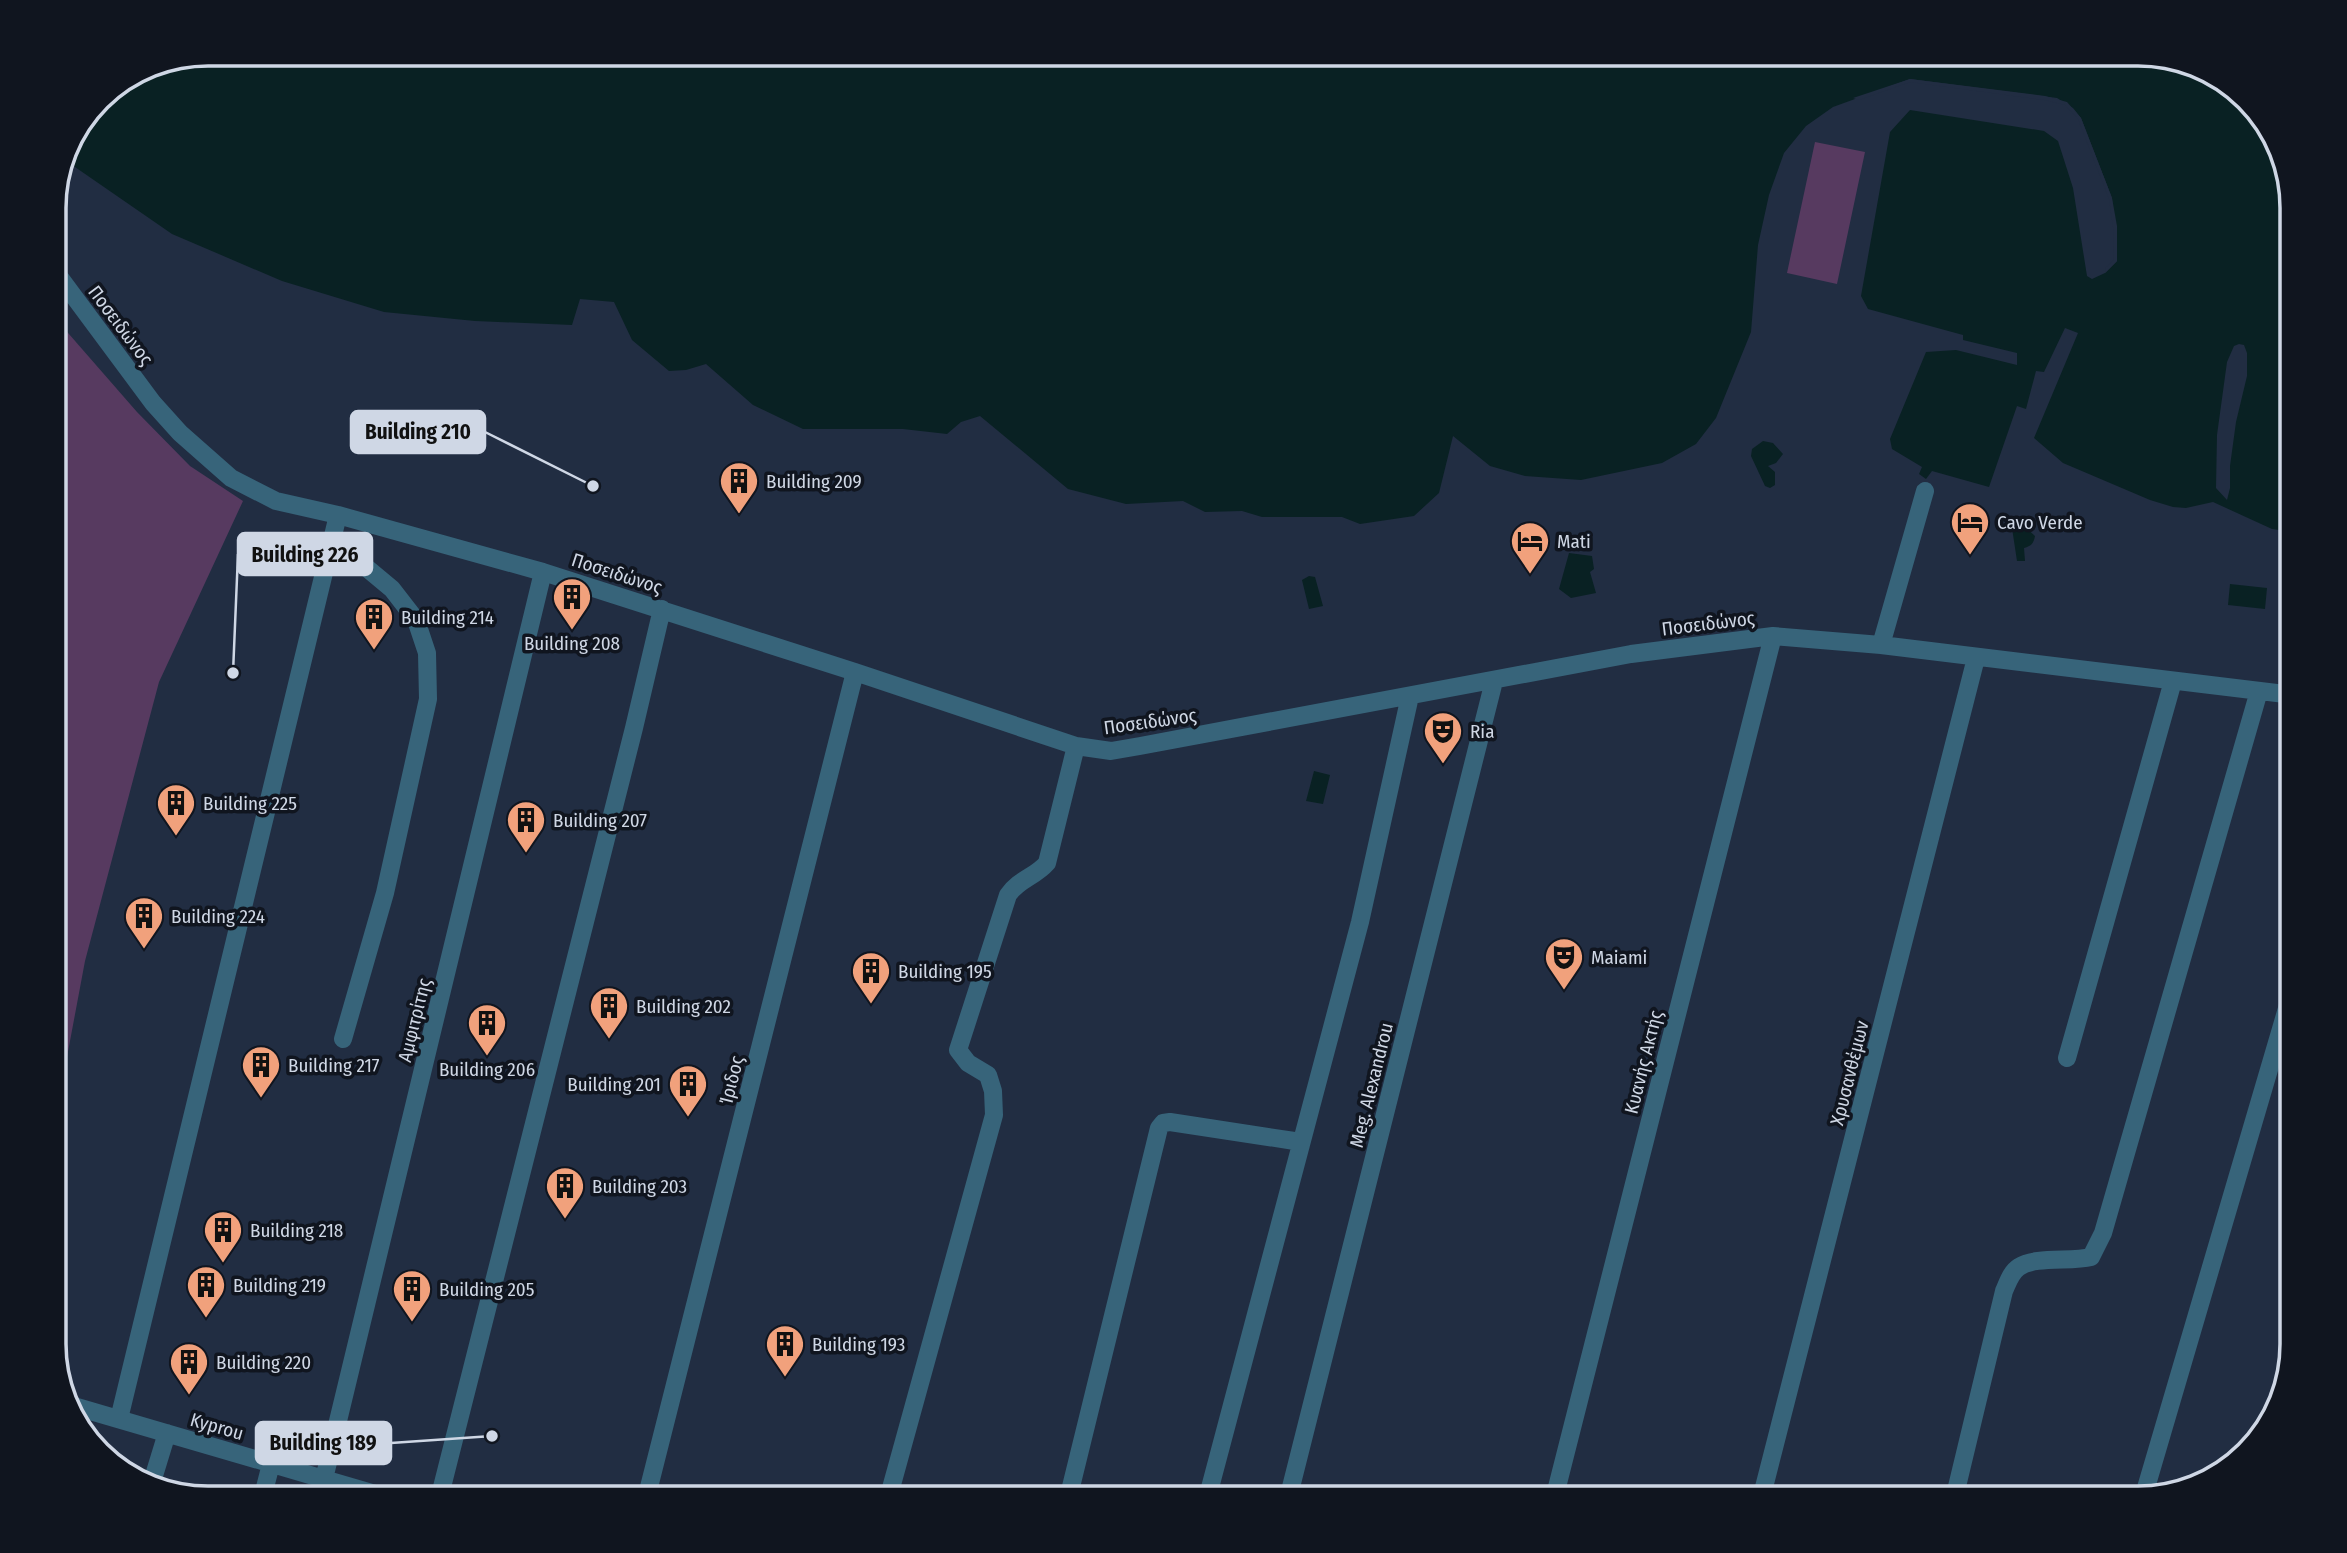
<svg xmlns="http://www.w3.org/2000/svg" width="2347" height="1553" font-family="'Fira Sans Condensed',sans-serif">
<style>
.green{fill:#573a60}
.water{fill:#092123}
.pier{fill:#212d42}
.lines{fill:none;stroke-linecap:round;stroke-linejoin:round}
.minor{stroke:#37647a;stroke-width:18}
.labels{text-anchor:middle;stroke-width:7;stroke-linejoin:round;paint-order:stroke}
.street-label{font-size:19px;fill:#cfd7e5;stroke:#10151f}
.poi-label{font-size:19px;fill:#cfd7e5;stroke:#10151f;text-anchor:start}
.rim{fill:none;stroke:#cfd7e5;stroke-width:3.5}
.leader{fill:none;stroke:#cfd7e5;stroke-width:2.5}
.callout-dot{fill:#cfd7e5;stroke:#10151f;stroke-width:2.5}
.callout{fill:#cfd7e5;stroke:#cfd7e5;stroke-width:2.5}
.callout-label{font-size:21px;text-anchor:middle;font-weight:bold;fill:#111}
</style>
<rect width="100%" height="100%" fill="#212d42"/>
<path class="green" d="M1815,142L1865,152L1837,284L1787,273Z
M55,318L137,412L190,466L243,501L159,682L85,961L55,1121Z"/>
<path class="water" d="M209,54H2138L2225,80L2277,140L2293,208V532L2272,529L2213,502L2186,508L2173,507L2150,500L2063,463L2034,438L2078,333L2065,328L2044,372L2036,371L2026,409L2017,406L1989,487L1932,471L1926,479L1919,474L1922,467L1892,449L1890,439L1926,352L1956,350L2017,365V353L1963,340V335L1868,309L1861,296L1890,132L1910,110L2044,131L2058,141L2073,188L2087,276L2092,279L2105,273L2117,261L2112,198L2081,118L2073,108L2057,98L1910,79L1833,107L1806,126L1784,153L1769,195L1758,245L1751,332L1716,418L1696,444L1662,463L1581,480L1525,476L1490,466L1453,436L1439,493L1414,516L1360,524L1342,517H1262L1242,511L1205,512L1183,501L1126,504L1068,489L980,416L961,422L947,434L903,429H803L753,405L706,364L686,370L669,371L632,340L614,302L580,299L572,325L475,321L384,312L282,281L172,234L75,167L66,157L70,141L100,99L150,66Z
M1763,441L1773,443L1783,454L1776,463L1768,466L1775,472V485L1770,488L1765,486L1751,456L1752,449Z
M2025,527L2035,536C2034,543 2031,546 2024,548L2025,561H2017L2012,528Z
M1569,553L1592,556L1594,569L1590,572L1596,593L1571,598L1559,589Z
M1309,576L1315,577L1323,606L1309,609L1302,580Z
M2230,584L2267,588L2265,609L2228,605Z
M1314,771L1330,775L1323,804L1306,801Z"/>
<path class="pier" d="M1910,79L2045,96L2067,102L2081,118L2112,198L2117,226V261L2105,273L2106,267L2114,260L2113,227L2109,199L2078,119L2065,105L2044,100L1910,82L1859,100L1853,98Z
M2239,344L2244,345L2247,353V376L2236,422L2230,466V488L2227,500L2216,488L2217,435L2227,362L2234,346Z"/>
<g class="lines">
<path class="minor" d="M55,271L153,403L180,433L231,478L276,501L338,515L543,572L855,672L1076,746L1111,751L1140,746L1631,654L1773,636L1881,645L2293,695
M332,539L392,589L416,620L427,653L428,699L385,893L343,1039
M1881,645L1925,491
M2067,1058L2173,681
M70,1405L392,1499
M119,1419L338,515
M324,1479L543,572
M152,1482L167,1433
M2143,1498L2293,988
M262,1499L271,1464
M439,1499L634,728L662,609
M646,1499L855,672
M888,1499L994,1115L993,1091L988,1075L968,1063L958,1050L1008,895C1019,879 1035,877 1047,863L1076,746
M1068,1499L1159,1128L1163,1123L1170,1122L1301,1142
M1207,1499L1360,922L1410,696
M1288,1499L1494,681
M1554,1499L1773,636
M1761,1499L1976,658
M1954,1499L2004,1291C2008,1282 2011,1272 2019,1267C2035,1256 2071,1262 2091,1257L2103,1233L2259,691"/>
</g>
<defs>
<g id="building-pin" transform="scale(2.0125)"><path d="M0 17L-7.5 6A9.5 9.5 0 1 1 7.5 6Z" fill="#f1a17c" stroke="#10151f"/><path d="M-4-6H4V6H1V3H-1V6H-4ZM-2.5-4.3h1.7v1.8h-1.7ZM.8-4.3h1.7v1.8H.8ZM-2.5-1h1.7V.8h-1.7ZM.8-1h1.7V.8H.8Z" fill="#111"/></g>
<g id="hotel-pin" transform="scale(2.0125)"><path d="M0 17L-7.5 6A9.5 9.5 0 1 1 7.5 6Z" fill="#f1a17c" stroke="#10151f"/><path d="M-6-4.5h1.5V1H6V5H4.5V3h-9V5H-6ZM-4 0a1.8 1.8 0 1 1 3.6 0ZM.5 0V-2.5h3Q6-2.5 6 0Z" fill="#111"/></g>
<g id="theatre-pin" transform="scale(2.0125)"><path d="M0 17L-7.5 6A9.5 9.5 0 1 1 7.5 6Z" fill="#f1a17c" stroke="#10151f"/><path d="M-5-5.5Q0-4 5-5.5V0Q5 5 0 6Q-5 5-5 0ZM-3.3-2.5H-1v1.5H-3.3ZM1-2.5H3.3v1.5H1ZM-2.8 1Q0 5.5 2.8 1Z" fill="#111"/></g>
</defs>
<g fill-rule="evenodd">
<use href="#building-pin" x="739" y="481"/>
<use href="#hotel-pin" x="1970" y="522"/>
<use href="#hotel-pin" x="1530" y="541"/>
<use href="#building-pin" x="572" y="597"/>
<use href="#building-pin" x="374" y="617"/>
<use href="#theatre-pin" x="1443" y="731"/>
<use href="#building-pin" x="176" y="803"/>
<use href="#building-pin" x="526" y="820"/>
<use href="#building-pin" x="144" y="916"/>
<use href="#theatre-pin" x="1564" y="957"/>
<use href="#building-pin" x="871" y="971"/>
<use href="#building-pin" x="609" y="1006"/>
<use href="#building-pin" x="487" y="1023"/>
<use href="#building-pin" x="261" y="1065"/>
<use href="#building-pin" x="688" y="1084"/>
<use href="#building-pin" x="565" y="1186"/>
<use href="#building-pin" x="223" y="1230"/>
<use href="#building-pin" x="206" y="1285"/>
<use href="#building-pin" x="412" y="1289"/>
<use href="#building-pin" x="785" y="1344"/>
<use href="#building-pin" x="189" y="1362"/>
</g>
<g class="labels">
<g class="street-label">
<text transform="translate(121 325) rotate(53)" y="7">Ποσειδώνος</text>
<text transform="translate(617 573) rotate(18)" y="7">Ποσειδώνος</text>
<text transform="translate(1708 623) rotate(-7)" y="7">Ποσειδώνος</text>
<text transform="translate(1150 721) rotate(-8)" y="7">Ποσειδώνος</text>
<text transform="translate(414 1020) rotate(-76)" y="7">Αμφιτρίτης</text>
<text transform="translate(1643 1062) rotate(-76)" y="7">Κυανής Ακτής</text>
<text transform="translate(1849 1073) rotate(-76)" y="7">Χρυσανθέμων</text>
<text transform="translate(731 1080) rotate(-76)" y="7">Ίριδος</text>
<text transform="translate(1371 1085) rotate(-76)" y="7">Meg. Alexandrou</text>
<text transform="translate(217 1426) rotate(16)" y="7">Kyprou</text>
</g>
<g class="poi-label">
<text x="766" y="488">Building 209</text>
<text x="1997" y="529">Cavo Verde</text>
<text x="1557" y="548">Mati</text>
<text x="401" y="624">Building 214</text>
<text x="572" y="650" text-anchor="middle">Building 208</text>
<text x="1470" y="738">Ria</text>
<text x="203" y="810">Building 225</text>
<text x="553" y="827">Building 207</text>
<text x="171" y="923">Building 224</text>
<text x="1591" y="964">Maiami</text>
<text x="898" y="978">Building 195</text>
<text x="636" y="1013">Building 202</text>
<text x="288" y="1072">Building 217</text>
<text x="487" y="1076" text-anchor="middle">Building 206</text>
<text x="661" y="1091" text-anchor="end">Building 201</text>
<text x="592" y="1193">Building 203</text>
<text x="250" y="1237">Building 218</text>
<text x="233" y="1292">Building 219</text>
<text x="439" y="1296">Building 205</text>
<text x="812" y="1351">Building 193</text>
<text x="216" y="1369">Building 220</text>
</g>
</g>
<path d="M0 0H2347V1553H0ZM208 66H2138A142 142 0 0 1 2280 208V1344A142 142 0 0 1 2138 1486H208A142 142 0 0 1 66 1344V208A142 142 0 0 1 208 66Z" fill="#10151f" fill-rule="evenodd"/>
<path class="rim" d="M208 66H2138A142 142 0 0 1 2280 208V1344A142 142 0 0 1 2138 1486H208A142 142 0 0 1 66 1344V208A142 142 0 0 1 208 66Z"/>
<path class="leader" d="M593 486L485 432M233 673L238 554M492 1436L391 1443"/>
<g class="callout-dot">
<circle cx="593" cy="486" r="7"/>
<circle cx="233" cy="673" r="7"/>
<circle cx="492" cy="1436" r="7"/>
</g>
<g class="callout">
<rect x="351" y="411" width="134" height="42" rx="7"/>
<rect x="238" y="533" width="134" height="42" rx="7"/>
<rect x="256" y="1422" width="135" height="42" rx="7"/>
</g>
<g class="callout-label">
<text x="418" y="439">Building 210</text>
<text x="305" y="562">Building 226</text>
<text x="323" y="1450">Building 189</text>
</g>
</svg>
